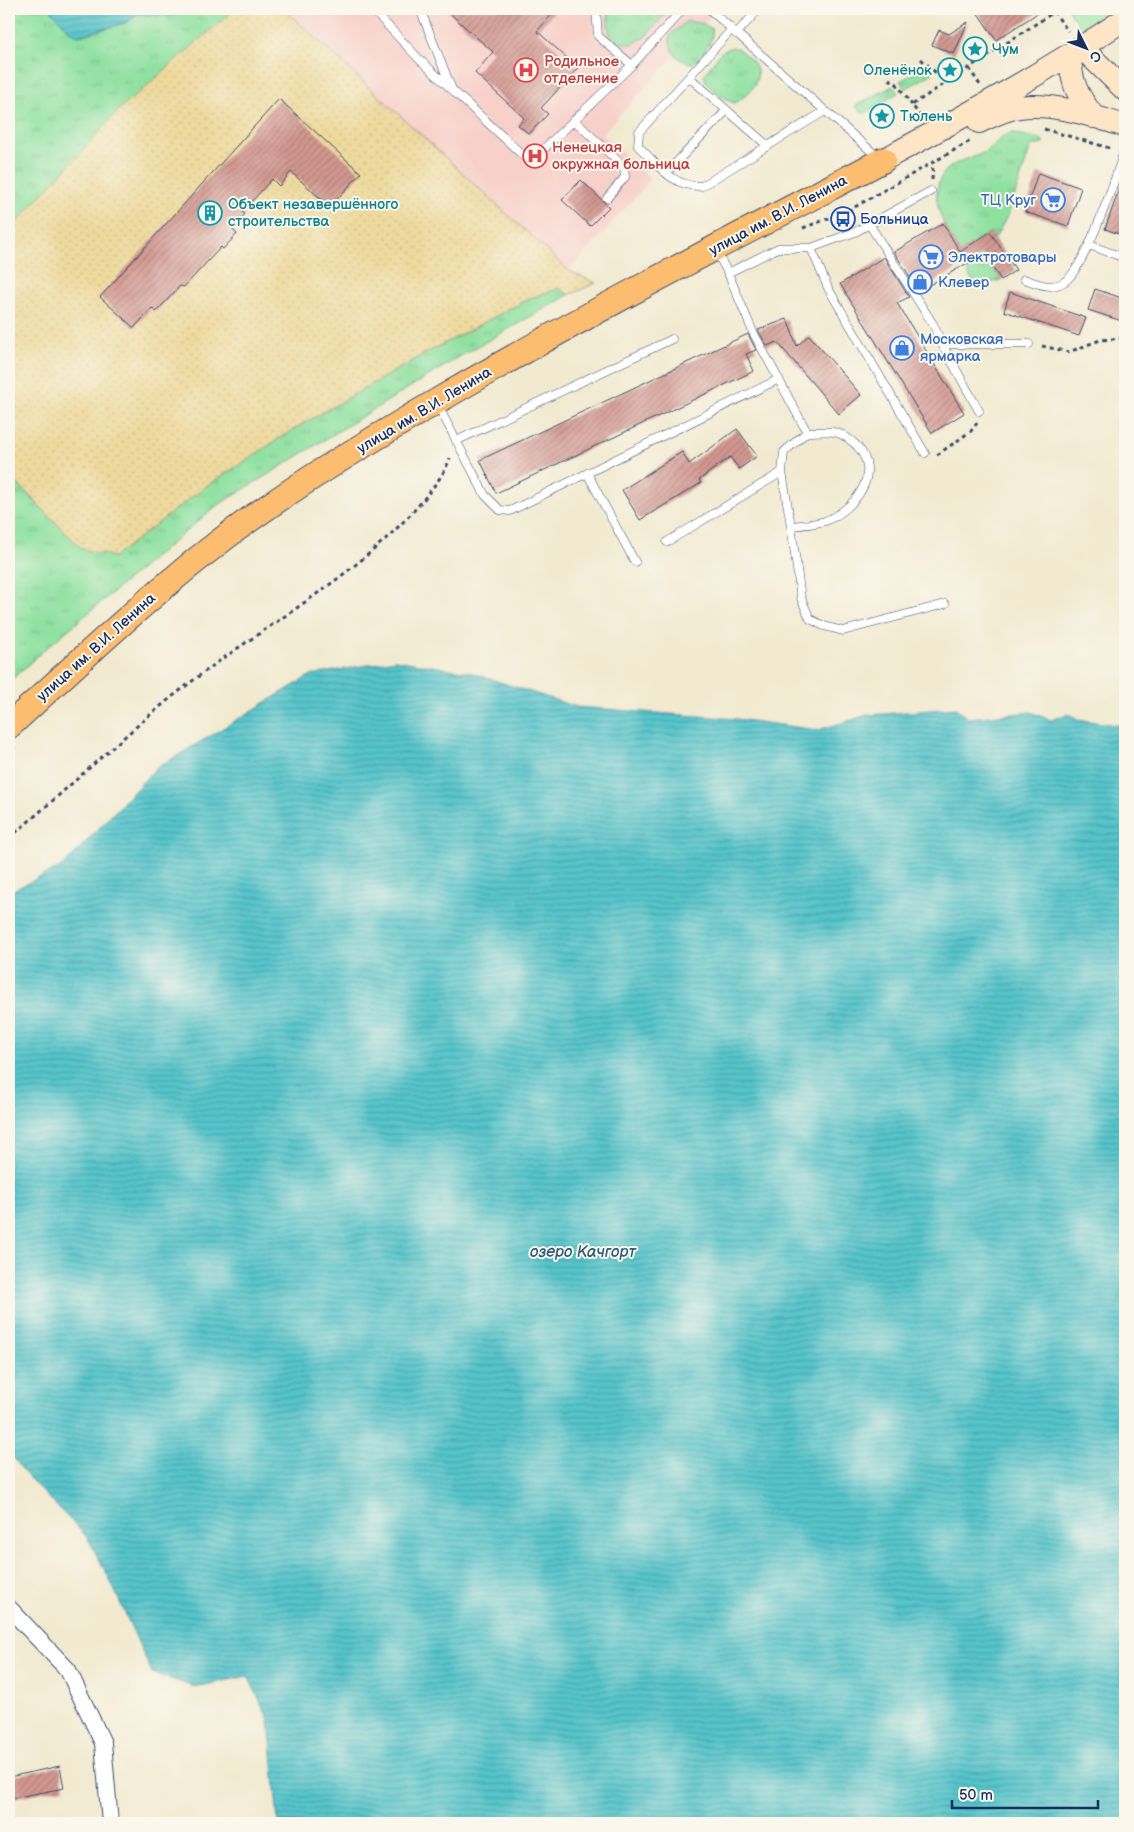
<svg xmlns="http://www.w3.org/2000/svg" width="1134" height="1832" font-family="'Balsamiq Sans',sans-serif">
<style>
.built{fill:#f7d0c9}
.grass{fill:url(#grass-tufts);stroke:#558880}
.sand{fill:url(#sand-dots);stroke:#84847e}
.water{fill:url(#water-rules);stroke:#397a94}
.building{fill:url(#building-hatch)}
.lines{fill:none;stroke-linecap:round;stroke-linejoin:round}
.service-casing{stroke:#3b4b6f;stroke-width:9}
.minor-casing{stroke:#3b4b6f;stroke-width:18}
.secondary-casing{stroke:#3b4b6f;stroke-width:24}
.primary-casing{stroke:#3b4b6f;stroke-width:27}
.path{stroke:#3b4b6f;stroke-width:3;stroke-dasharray:4 4;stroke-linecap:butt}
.service{stroke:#fff;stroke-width:8}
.minor{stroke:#fff;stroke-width:16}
.secondary{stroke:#fee5c5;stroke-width:22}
.primary{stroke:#fcbd6f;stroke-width:25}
.labels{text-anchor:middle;stroke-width:4;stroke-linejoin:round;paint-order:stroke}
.culture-label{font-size:15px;fill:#0d838f;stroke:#fbf7ec;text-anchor:start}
.health-label{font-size:15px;fill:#be3a42;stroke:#fbf7ec;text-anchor:start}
.shop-label{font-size:15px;fill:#366cbe;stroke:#fbf7ec;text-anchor:start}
.street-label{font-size:15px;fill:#1b2f5e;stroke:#fbf7ec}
.transit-label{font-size:15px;fill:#164399;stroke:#fbf7ec;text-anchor:start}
.water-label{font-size:16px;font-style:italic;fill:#2d5c7f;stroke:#fbf7ec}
</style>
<defs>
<pattern id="grass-tufts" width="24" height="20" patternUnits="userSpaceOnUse" patternTransform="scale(1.25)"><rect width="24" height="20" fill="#8fe1a1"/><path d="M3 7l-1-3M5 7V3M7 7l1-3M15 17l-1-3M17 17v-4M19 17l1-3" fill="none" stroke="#7bc18d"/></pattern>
<pattern id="sand-dots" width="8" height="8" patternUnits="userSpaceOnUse" patternTransform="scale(1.25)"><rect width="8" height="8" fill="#eeda9e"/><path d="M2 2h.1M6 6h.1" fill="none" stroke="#ccbb8a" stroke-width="1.8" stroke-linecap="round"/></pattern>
<pattern id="water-rules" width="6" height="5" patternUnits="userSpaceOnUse" patternTransform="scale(1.25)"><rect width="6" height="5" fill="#57c5cb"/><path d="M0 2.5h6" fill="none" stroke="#47a0a8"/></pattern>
<pattern id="building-hatch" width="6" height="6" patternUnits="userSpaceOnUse" patternTransform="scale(1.25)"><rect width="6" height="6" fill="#d39890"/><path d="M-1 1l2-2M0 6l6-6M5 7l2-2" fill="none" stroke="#aa7c79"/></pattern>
</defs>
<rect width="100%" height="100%" fill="#fbf7ec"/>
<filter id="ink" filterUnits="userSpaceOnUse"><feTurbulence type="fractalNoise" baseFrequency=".02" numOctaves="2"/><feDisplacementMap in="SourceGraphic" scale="10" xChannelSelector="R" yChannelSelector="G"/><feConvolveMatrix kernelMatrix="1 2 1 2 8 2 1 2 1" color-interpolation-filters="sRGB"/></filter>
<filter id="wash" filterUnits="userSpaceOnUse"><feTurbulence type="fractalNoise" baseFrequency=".0096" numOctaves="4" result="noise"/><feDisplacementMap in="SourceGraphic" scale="20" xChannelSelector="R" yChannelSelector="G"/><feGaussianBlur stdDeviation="1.12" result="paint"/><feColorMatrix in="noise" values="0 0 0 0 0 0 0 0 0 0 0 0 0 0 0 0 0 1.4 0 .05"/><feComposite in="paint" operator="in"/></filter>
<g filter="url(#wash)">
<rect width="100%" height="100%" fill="#f1ead0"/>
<path class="built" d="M284,9H718L602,134L651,179L569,271Z"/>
<path class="grass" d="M9,9H50L69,30L79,36L128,22L137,14L157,16L187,9H235L9,231Z
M609,9H667L666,13L645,37L632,44C607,43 607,31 609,9Z
M1068,9H1113L1080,30Z
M687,21L704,24L712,29C714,44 702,54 693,63C677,62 669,50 670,35Z
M732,47C739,48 743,53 748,57C768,73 753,93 735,103C724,101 705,86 704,75L720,53Z
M927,66L933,73L905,89L900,81Z
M893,86L898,93L864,114L855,106Z
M1012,133L1041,139L1044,144L1031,146L1009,213L995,238L990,232L975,242L1001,280C993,282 982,286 975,282C968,279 968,268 965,262C953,237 923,202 944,173C954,159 976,159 988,150C999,142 997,137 1012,133Z
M559,288L569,295L464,354L215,507L45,649L9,682V475L82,549L205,487L294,429L428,352L528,299Z"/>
<path class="sand" d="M235,9H284L569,271L596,283L569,295L559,288L528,299L428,352L294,429L205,487L114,557L82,549L9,475V231L121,108Z"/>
<path class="water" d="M50,9H187L172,16L137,14L128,22L79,36L69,30Z
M395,660L469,672L577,707L737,719L818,730L868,715L956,708L968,718L1031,712L1051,720L1067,714L1081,720L1125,726V1823H278L269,1720L248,1676L195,1687L152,1673L109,1578L87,1537L29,1478L9,1452V892L63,866L155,769L311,675Z"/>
<g id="blocks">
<path class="building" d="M445,9H557L537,31L578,68L541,108L548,114L529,134L518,125L524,118L475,73L493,52Z
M975,9H1044L996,40Z
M968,22L954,54L932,45L939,30L949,34Z
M279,99L361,173L330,207L291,172L279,186L272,179L242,212L245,214L232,229L237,234L223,249L221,247L184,287L180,286L156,312L152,308L134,328L100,297Z
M1038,173L1081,188L1068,226L1025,212Z
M1123,178H1125V236L1105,229Z
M581,180L609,207L590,226L562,200Z
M943,223L960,252L990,232L1016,270L1001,280L983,254L919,291L894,252Z
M884,257L909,297L897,303L964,413L932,433L840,284Z
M1095,289L1125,299V322L1088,310Z
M1010,292L1086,318L1079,336L1004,311Z
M787,319L797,346L809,335L861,395L839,414L777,342L767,346L758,330Z
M748,334L756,350L746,354L754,371L496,493L480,460Z
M737,429L757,456L739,469L730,457L699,480L701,483L640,520L622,490L682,452L689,464Z
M60,1766L64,1788L13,1798L9,1777Z"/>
</g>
</g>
<g filter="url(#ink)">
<use href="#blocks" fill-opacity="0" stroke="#3b4b6f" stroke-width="1"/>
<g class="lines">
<g class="service-casing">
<path id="service" d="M372,9L419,59L530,162L632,65L683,9
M420,9L451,87
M596,9L598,36L632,65
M709,9L879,158
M732,29L639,132L638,146C657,164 673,188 702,186L825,111
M736,34L759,9
M689,77L768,146
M574,120L624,167L625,177L607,198
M666,173L727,110
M869,224L933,324L942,344H1029
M1089,245L1125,258
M716,251L728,273L778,248H811
M728,273L753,332L807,432
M1024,279C1038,284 1051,290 1064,282C1085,270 1118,172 1125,147
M942,344L979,411
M437,404L485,495L500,510L510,511L779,379
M807,432C817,432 830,430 838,433C846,436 852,441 857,446C883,474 854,510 825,521C815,524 802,525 791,526L782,472L784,452Z
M456,441L672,339
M925,453L828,288L811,248L855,232L931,191
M587,473L635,562
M791,526L801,598L810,619L824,626L843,631L945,604
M667,542L782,472"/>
</g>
<g class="minor-casing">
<path id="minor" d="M9,1608L68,1670L103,1743L110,1823"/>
</g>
<g class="secondary-casing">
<path id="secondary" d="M1082,48L1125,90
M1070,55C1071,83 1077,95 1094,117
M979,122C992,116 1005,109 1019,107C1053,102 1092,116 1125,126
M883,160C965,116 1047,71 1125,19"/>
</g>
<g class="primary-casing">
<path id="primary" d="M9,726C81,660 153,592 231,533C297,484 368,442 439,400C584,315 734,238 883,160"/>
</g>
<path class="path" d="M921,59L946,82
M969,68L980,85
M889,79L896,83L912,105
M921,117L912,105L1054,12L1068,31
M1044,129L1113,149
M932,180L933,162
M803,228L846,212L972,140
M1042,346L1069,352L1100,340L1125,338
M937,455L971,431L977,423
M9,753L15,747
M9,838C73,785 132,726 199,676C275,619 362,573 424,499C434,486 445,473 450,458"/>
<use href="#service" class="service"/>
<use href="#minor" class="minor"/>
<use href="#secondary" class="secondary"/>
<use href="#primary" class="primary"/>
</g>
</g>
<defs>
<g id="sight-ring" transform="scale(1.25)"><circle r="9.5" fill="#fbf7ec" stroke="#0f9aa8" stroke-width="1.5"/><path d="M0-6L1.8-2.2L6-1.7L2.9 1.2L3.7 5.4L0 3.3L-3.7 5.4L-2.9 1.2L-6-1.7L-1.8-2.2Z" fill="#0f9aa8"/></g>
<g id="hospital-ring" transform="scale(1.25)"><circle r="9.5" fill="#fbf7ec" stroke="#e0444e" stroke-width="1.5"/><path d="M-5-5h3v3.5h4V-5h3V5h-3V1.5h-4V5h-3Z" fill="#e0444e"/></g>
<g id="supermarket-ring" transform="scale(1.25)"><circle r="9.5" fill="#fbf7ec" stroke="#3f7fe0" stroke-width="1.5"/><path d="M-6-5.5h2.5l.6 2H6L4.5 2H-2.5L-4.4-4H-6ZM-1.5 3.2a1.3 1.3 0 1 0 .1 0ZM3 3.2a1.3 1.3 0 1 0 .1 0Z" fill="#3f7fe0"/></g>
<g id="building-ring" transform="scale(1.25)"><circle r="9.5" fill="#fbf7ec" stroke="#0f9aa8" stroke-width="1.5"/><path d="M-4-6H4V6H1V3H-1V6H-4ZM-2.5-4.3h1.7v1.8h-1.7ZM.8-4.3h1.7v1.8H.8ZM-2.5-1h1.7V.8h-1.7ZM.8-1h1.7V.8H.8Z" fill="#0f9aa8"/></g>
<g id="bus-ring" transform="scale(1.25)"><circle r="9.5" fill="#fbf7ec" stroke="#1a4fb4" stroke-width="1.5"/><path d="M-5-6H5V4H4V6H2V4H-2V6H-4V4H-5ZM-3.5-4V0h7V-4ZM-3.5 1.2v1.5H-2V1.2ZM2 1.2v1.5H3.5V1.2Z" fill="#1a4fb4"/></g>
<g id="shop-ring" transform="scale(1.25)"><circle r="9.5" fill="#fbf7ec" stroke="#3f7fe0" stroke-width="1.5"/><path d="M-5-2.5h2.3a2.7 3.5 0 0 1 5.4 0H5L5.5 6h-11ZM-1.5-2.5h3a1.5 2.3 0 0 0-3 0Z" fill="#3f7fe0"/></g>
</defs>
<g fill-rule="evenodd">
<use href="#sight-ring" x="975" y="49"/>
<use href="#hospital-ring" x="526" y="70"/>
<use href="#sight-ring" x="950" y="70"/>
<use href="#sight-ring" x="882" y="116"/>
<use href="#hospital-ring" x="535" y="156"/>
<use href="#supermarket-ring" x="1053" y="200"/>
<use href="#building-ring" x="210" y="213"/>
<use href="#bus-ring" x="843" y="219"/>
<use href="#supermarket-ring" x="931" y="257"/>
<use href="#shop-ring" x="920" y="282"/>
<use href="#shop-ring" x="902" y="348"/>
</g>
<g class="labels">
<g class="culture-label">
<text x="992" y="54">Чум</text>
<text x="932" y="75" text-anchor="end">Оленёнок</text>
<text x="900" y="121">Тюлень</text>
<text x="228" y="209">Объект незавершённого<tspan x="228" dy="17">строительства</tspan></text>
</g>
<g class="health-label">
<text x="544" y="66">Родильное<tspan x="544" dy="17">отделение</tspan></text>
<text x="552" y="152">Ненецкая<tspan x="552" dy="17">окружная больница</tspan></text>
</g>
<g class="shop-label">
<text x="1036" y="205" text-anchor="end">ТЦ Круг</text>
<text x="948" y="262">Электротовары</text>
<text x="938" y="287">Клевер</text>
<text x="920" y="344">Московская<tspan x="920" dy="17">ярмарка</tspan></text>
</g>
<g class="street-label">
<text transform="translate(778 215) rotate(-28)" y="5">улица им. В.И. Ленина</text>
<text transform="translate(424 410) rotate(-31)" y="5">улица им. В.И. Ленина</text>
<text transform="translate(96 647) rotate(-42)" y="5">улица им. В.И. Ленина</text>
</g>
<g class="transit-label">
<text x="860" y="224">Больница</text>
</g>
<g class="water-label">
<text x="583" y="1257">озеро Качгорт</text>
</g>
</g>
<rect width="1134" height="1832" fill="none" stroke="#fbf7ec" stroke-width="30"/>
<g transform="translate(1086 48) rotate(132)" stroke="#fbf7ec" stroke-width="4" paint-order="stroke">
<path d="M0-4L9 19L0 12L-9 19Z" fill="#1b2f5e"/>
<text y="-8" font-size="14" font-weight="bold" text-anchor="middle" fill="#1b2f5e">С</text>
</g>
<path d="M952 1800v8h146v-8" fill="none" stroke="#1b2f5e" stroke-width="2.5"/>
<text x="959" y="1800" font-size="15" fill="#1b2f5e" stroke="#fbf7ec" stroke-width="4" paint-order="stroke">50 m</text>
</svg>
